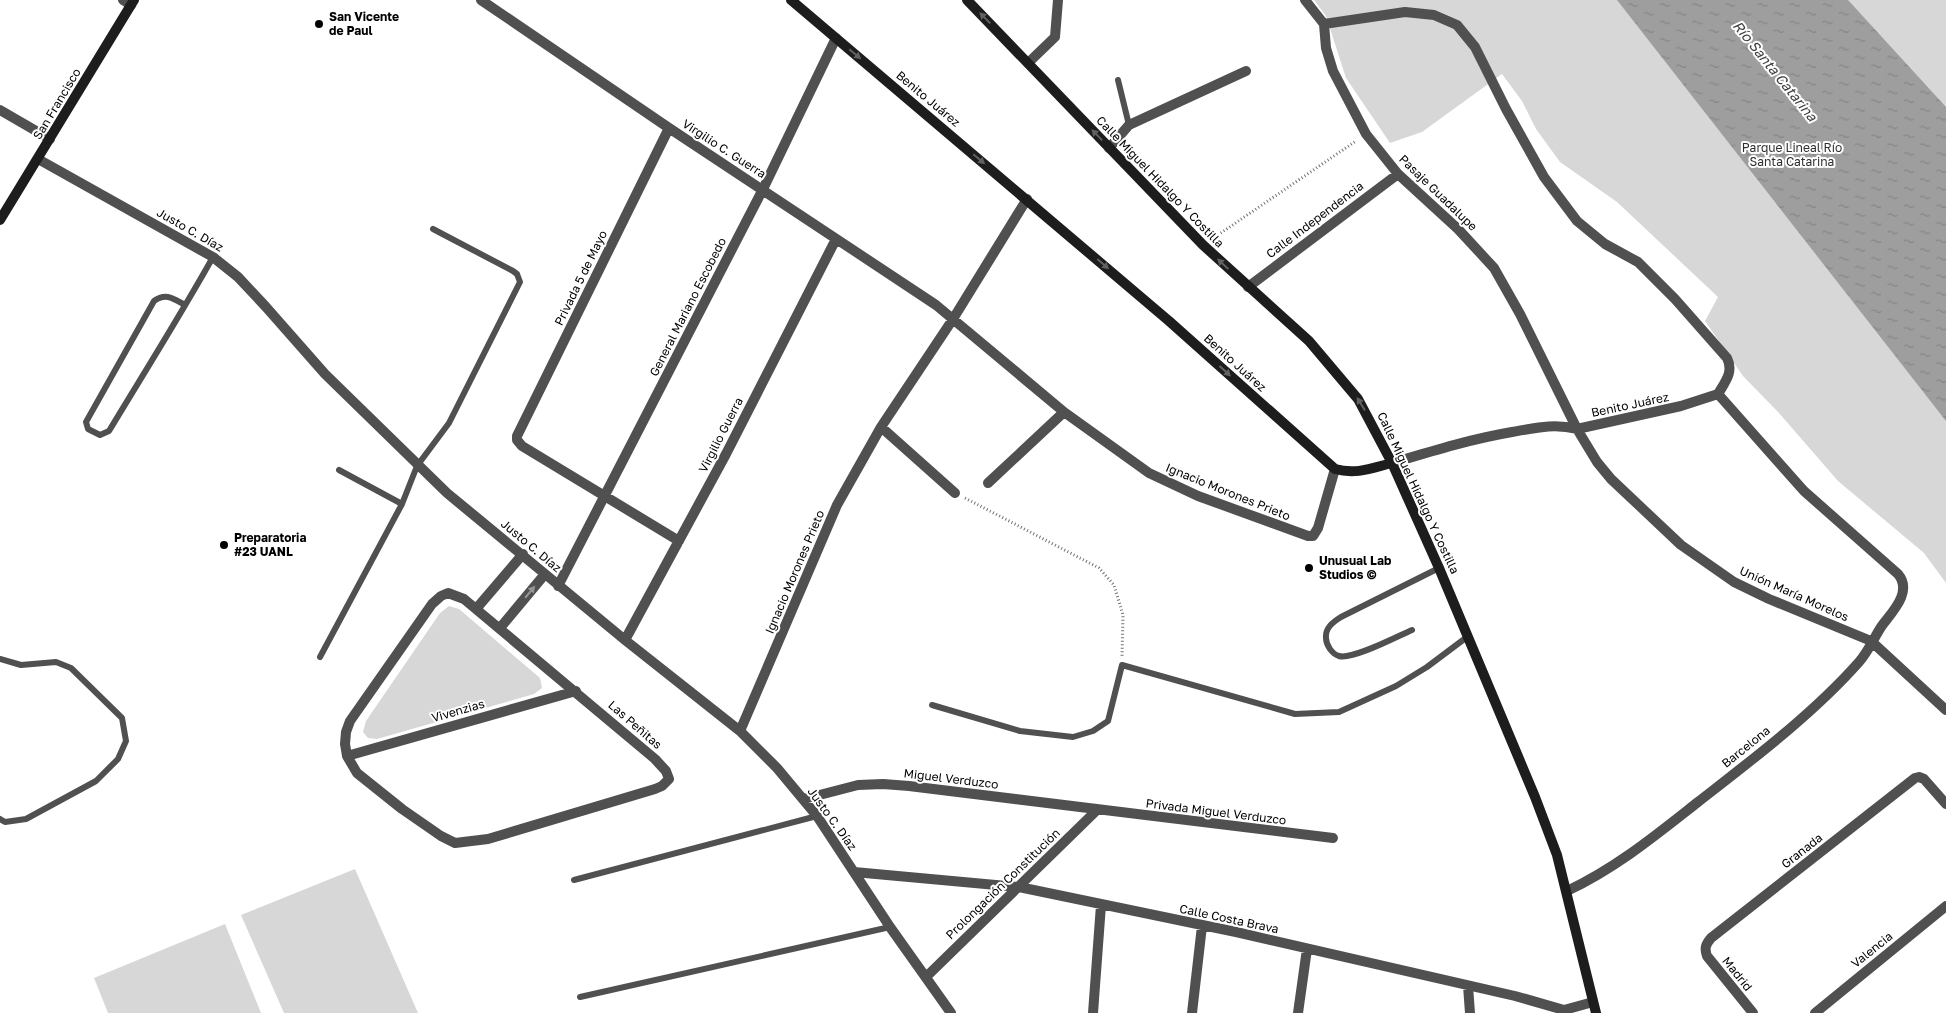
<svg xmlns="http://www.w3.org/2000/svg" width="1946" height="1013" font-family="'Golos Text',sans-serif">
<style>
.park{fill:#d7d7d7}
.water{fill:url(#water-ripples)}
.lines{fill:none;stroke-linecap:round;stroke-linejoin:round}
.path{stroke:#727272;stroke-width:3;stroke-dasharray:1 2.5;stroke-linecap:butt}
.lane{stroke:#505050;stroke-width:6}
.street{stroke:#505050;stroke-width:10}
.secondary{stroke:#1d1d1d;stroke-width:10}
.oneway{fill:#616161}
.oneway2{fill:#969696}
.poi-dot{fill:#000;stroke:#fff;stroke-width:2}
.labels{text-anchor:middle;stroke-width:4;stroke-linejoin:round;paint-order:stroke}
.poi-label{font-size:12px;font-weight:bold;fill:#000;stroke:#fff;text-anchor:start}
.street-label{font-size:12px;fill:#000;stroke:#fff}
.park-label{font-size:12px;fill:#2e2e2e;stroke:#fff}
.water-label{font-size:14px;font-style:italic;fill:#3f3f3f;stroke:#fff}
</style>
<defs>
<pattern id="water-ripples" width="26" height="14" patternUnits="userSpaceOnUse" patternTransform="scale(1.25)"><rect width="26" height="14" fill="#9e9e9e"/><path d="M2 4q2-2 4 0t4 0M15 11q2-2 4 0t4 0" fill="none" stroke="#868686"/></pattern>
</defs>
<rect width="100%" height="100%" fill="#fff"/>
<path class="park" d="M1314,0H1946V583L1924,553L1838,481L1779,413L1743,376L1705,321L1718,297L1617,202L1560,162L1536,129L1522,101L1502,74L1422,132L1390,143L1346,78L1326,16Z
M449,606L459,609L540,678L542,688L534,694L377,739L368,738L363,732L366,721L440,613Z
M355,869L418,1013H284L241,915Z
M225,924L261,1013H108L94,978Z"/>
<path class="water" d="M1617,0H1848L1946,107V421Z"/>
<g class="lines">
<path class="path" d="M1212,239L1356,141
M965,498L1099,568L1114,585L1123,615L1122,656"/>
<path class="lane" d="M1118,80L1129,125
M185,305C174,299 166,292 154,301L86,422L88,429L100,435L109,431C144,373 180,316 213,257
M339,470L402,504
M1412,630C1398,636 1353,660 1339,656C1332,654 1326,645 1326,638C1325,628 1333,622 1341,617L1439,568
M320,657L402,504L417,466L449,423L520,282L517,274L513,271L433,229
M0,659L21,665L56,662L71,668L122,718L126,741L118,759L96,781L26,819L5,822L0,819
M932,705L1020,731L1073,737L1093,731L1108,721L1122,665L1295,714L1339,712L1396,686L1427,667L1467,637
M574,880L817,816
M580,997L890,927"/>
<path class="street" d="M123,0L131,5
M481,0L669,128L936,305L1064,412L1149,473L1198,496L1308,536H1313L1318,528L1335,469
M1305,0L1324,24L1326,48L1333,71L1366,134L1398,174L1458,229L1494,268L1520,314L1577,429L1597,462L1611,479L1681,545L1734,582L1769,599L1871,641L1946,710
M1324,24L1405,12L1434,15L1457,25L1475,47L1506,109L1544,177L1577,221L1605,244L1638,262L1675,299L1727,358C1734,372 1725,382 1718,394L1681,406L1577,429C1554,423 1535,428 1512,432C1471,439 1432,451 1392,463
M1028,63L1055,37L1058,0
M0,110L50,139
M669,128L517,436V440L522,446L679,541
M1109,148L1129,125L1246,71
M38,159L213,257L238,277L266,307L325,374L447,493L625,640L740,731L777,768L817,816L890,927L951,1013
M1248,287L1398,174
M881,427L955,493
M988,483L1064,412
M558,586L763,189L836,38
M448,593L464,599L655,759L666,771L669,779L662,786L655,789L488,839L455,843L441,836L402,809L357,773L347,756L345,744L346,732L350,721L432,604L441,596Z
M476,609L523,554
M500,628L545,574
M625,640L726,454L836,239
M740,731L837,505L881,427L953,319L1027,199
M347,756L576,691
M804,799L858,785L883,784L909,786L1333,838
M854,872L1019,887L1236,932L1515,996L1564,1010L1593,1002
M1567,891C1616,868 1656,835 1698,802C1753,759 1813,714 1859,662C1868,652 1874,638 1881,627C1892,612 1913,592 1898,574L1804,491L1718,394
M926,977L1097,810
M1468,986L1470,1013
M1093,1013L1101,905
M1192,1013L1202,926
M1298,1013L1307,949
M1753,1013L1707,956C1704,948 1706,944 1711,938L1915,778L1919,777L1924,779L1946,804
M1815,1013L1946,906"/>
<path class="secondary" d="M791,0L1169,321L1335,469C1356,475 1372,468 1392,463
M967,0L1203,245L1309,341L1358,399L1392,463L1439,568L1535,797L1557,855L1596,1013
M0,220L134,0"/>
</g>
<defs><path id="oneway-solid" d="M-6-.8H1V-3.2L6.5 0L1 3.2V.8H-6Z" transform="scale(1.25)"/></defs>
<g class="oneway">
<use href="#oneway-solid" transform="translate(985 18) rotate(-134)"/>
<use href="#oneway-solid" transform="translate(855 54) rotate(40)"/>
<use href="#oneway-solid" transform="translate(1097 135) rotate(-134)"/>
<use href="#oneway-solid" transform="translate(979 159) rotate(40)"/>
<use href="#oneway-solid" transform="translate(1103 264) rotate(41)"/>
<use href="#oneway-solid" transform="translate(1223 264) rotate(-137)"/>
<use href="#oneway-solid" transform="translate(1225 371) rotate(42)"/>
<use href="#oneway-solid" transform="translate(1361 404) rotate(-122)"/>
</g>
<use class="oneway2" href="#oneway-solid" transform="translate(530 592) rotate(-50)"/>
<g class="poi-dot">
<circle cx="319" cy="24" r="5"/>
<circle cx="224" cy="545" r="5"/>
<circle cx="1309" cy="568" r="5"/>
</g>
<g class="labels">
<g class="poi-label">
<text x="329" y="21">San Vicente<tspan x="329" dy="14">de Paul</tspan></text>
<text x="234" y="542">Preparatoria<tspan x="234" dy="14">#23 UANL</tspan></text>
<text x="1319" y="565">Unusual Lab<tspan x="1319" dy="14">Studios ©</tspan></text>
</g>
<g class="street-label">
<text transform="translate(928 99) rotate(40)" y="4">Benito Juárez</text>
<text transform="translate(57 104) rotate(-59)" y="4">San Francisco</text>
<text transform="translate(724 149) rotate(33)" y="4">Virgilio C. Guerra</text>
<text transform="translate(1160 182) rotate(46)" y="4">Calle Miguel Hidalgo Y Costilla</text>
<text transform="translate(1438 193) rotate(44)" y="4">Pasaje Guadalupe</text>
<text transform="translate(1315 220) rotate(-37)" y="4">Calle Independencia</text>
<text transform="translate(190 230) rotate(30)" y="4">Justo C. Díaz</text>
<text transform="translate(581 278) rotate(-64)" y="4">Privada 5 de Mayo</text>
<text transform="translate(688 307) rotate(-63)" y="4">General Mariano Escobedo</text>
<text transform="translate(1235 363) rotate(42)" y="4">Benito Juárez</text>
<text transform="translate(1630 405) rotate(-12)" y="4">Benito Juárez</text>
<text transform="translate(721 435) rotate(-63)" y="4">Virgilio Guerra</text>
<text transform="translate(1228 492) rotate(22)" y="4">Ignacio Morones Prieto</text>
<text transform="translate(1418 493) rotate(65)" y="4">Calle Miguel Hidalgo Y Costilla</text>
<text transform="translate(531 546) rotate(40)" y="4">Justo C. Díaz</text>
<text transform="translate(795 572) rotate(-67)" y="4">Ignacio Morones Prieto</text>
<text transform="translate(1794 594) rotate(24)" y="4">Unión María Morelos</text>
<text transform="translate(458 711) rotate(-16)" y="4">Vivenzias</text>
<text transform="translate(635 725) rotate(41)" y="4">Las Peñitas</text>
<text transform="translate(1746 747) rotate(-39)" y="4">Barcelona</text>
<text transform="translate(951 779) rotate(7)" y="4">Miguel Verduzco</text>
<text transform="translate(1216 812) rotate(7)" y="4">Privada Miguel Verduzco</text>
<text transform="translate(832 819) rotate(54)" y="4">Justo C. Díaz</text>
<text transform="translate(1802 851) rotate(-38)" y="4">Granada</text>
<text transform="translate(1003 884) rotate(-44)" y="4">Prolongación Constitución</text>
<text transform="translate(1229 919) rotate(12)" y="4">Calle Costa Brava</text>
<text transform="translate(1872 950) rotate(-39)" y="4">Valencia</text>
<text transform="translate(1737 974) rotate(51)" y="4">Madrid</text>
</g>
<g class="park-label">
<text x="1792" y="152">Parque Lineal Río<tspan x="1792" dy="14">Santa Catarina</tspan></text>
</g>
<g class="water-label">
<text transform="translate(1775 71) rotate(51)" y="5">Río Santa Catarina</text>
</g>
</g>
</svg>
